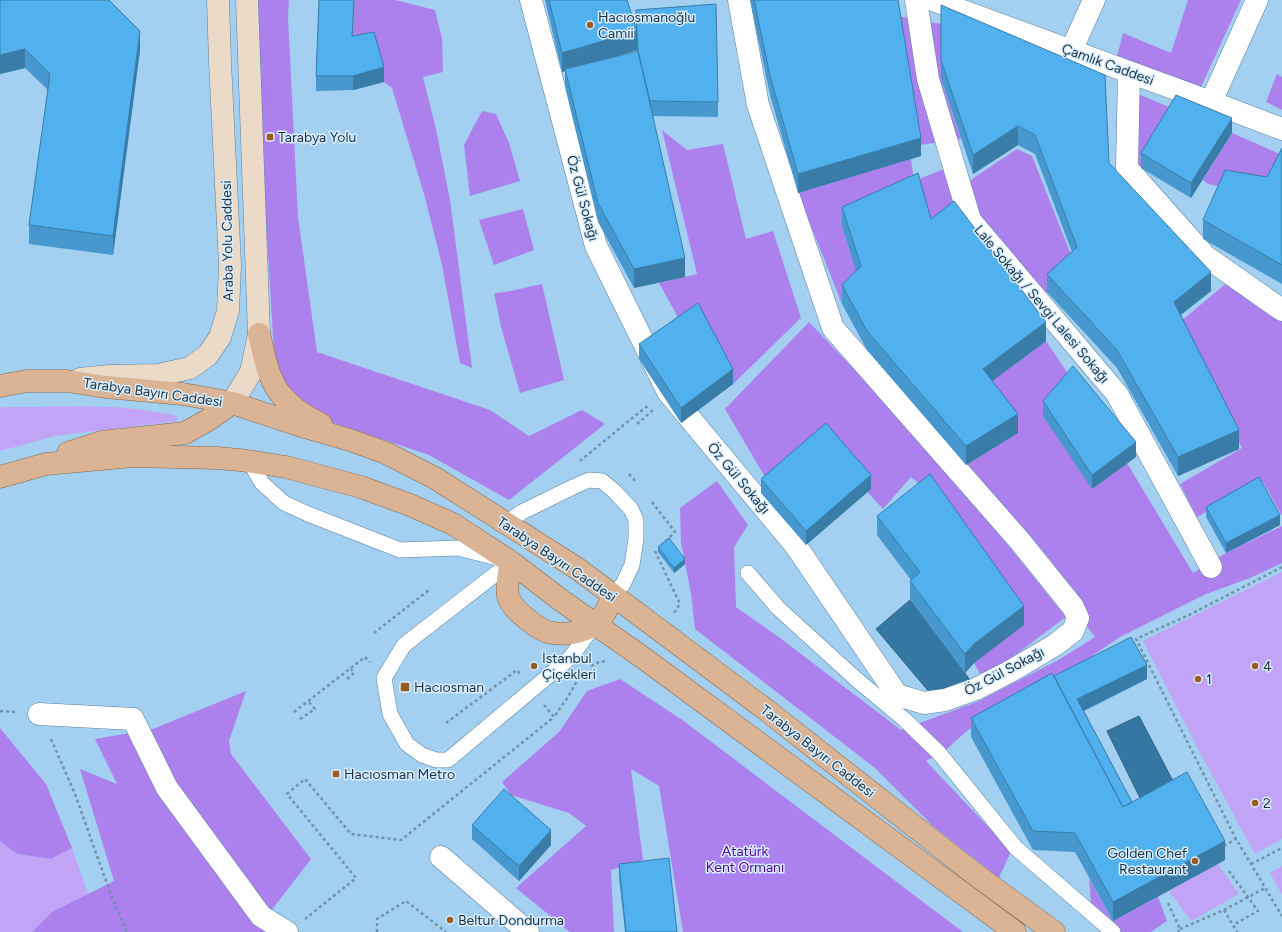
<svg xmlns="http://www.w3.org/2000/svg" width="1282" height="932" font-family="Figtree,sans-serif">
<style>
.green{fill:#c1a4f5}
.forest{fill:#ac81ee}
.water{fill:#3477a3;stroke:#2e6285}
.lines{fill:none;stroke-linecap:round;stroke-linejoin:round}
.lane-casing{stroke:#5781a0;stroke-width:16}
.street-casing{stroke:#5781a0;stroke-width:23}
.secondary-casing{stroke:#5781a0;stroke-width:23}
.primary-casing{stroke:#886647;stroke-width:23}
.path{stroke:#6f91aa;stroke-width:2.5;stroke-dasharray:3 3;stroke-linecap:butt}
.lane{stroke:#fff;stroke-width:15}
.street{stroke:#fff;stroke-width:22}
.secondary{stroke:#ecdac9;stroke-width:22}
.primary{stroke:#dab494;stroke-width:22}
.wall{fill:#4698ce;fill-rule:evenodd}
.shaded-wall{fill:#397ca7}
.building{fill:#51b1ef;stroke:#397ca7}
.poi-dot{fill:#995b20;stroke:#d7eeff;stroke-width:1.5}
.labels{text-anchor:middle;stroke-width:3;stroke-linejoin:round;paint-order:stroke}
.poi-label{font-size:14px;fill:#1f313e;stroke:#d7eeff;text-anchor:start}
.street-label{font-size:14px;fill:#1f313e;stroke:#d7eeff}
.park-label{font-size:14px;fill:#520790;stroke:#d7eeff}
</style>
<rect width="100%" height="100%" fill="#a3d0f1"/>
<path class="green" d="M6,407C63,407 122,402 177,416V421L55,436L0,451V408Z
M1282,572V839L1255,854L1197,747L1143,641Z
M0,841L17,854L51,859L72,848L88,894L52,912L32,932H0Z
M1218,864L1239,894L1191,921L1169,891Z
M1282,866V895L1270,873Z"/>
<path class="forest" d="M253,0H289L288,17L298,217L317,352L490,410L529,436L582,410L605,424L509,500L429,455L277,404Z
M354,0H395L435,10L442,38L443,72L423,77L436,129L450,200L472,368L460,363L442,265L424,194L392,88L384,82L374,47L352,50Z
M1188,0H1241L1201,87L1117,57L1123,33L1171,53Z
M897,16L941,24V78L961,139L920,145Z
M1277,74L1282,77V110L1266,102Z
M1129,90L1176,110L1141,168L1130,163Z
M482,111L496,114L509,143L520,181L470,196L464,145Z
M662,130L687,150L723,144L746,239L773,231L801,318L733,384L699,318L684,328L659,283L697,274Z
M1232,133L1282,155L1267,196L1208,184L1203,180Z
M1017,149L1032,156L1075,265L1041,298L972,217L965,185L975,177Z
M911,159L914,181L944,169L961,216L954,220L842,226L861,285L842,304L798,193Z
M523,209L534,250L494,265L479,220Z
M1229,281L1282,319V516L1263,482L1197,517L1180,484L1242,448L1180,322Z
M542,284L564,380L520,393L501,327L494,293L506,292Z
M809,322L933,452L1066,617L983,679L974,663L930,493L911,477L883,509L829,450L775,494L725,409Z
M1046,341L1073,381L1092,489L1127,463L1193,573L1226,553L1282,526V563L1250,578L1206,594L1120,637L1020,705L968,730L947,749L926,761L1011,851L999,878L933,826L875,768L695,629L691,594L681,542L680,508L717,481L748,525L734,547L736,607L780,638L901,730L979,701L1060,659L1095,637L966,465L1018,433L983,388Z
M620,679L681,719L963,932H683L659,786L631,769L643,860L611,870L614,932H570L516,888L586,826L569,813L511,795L502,782L559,732L587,691Z
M246,691L229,741L231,754L311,859L264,920L275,932H32L52,912L114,881L80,769L117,784L95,739L153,729Z
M0,728L46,784L72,848L51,859L17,854L0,841Z
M1089,878L1113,921L1158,897L1167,921L1151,932H1114L1086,908L1091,902Z"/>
<path class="water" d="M910,600L970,680L936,700L876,629Z
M1139,716L1173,781L1140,798L1107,731Z"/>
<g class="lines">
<g class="lane-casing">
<path id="lane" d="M249,461L262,483L284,503L308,514L400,550L458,548L497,558
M506,523L522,512L573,487L589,480L602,481L614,491L631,509L636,520V539L632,565L623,584L613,596
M511,562L404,645L384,678L390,714L407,744L422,755L436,760H448L571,657L594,625
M748,573L778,608L856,679L905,720L939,753L1016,848L1113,932"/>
</g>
<g class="street-casing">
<path id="street" d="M531,0L596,246L668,392L796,546L897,695L924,703L945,700L976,689L1009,672L1055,645L1073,631L1078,618L1073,607L1019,540L833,328L758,105L739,0
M916,0L928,79L970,220L1117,394L1211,567
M933,0L1211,102L1282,129
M1071,51L1094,0
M1129,72L1127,168L1205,256L1282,310
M1211,102L1257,0
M39,714L133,719L167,788L261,916L287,932
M441,857L528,932"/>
</g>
<g class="secondary-casing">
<path id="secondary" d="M80,379L109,376L158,375L190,368L208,355L220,337L228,311L230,265L220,62L218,0
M232,403L251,372L259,334L247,0"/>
</g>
<g class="primary-casing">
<path id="primary" d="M259,334C264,354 268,381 283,397C293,409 307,417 321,424
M0,386L27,381H67L106,387L183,394L232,403L305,427L350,440L386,453L435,478L578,569L765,709L976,875L1054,932
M68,453L102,442L185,433L208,420L232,403
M0,477L46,464L133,456L217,458L240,460L286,467L361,487L410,505L453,524L511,562L562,601L642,657L1015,932
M511,562C509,572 506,585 508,596C511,606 519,613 527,619C533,624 540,630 548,632C563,636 582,633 595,624C604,618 609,605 613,596"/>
</g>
<path class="path" d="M637,424L652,411L651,410
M580,461L631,419L649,405
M629,474L636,482
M652,502L675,532L665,542
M655,551L680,604L674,613
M1282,567L1191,614L1136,639L1236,839L1282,916
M374,633L429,590
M591,666L599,662L607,661
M347,679L354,673L351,669
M544,705L554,717L568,697L578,679
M0,711L16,712
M294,712L365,657L370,662
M300,719L315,709L308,701
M446,723L517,670L520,674
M51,739L75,794L111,895L127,932
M1224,846L1236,839
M1251,864L1282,848
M1229,871L1258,911L1233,925
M1168,903L1180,929L1178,932
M1224,910L1237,932
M305,919L356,878L287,794L305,779L351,834L401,840L554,717
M1180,929L1224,910L1265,888
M377,932V919L406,901L446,932"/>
<use href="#lane" class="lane"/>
<use href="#street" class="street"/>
<use href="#secondary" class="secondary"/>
<use href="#primary" class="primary"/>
</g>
<path class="wall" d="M0,0L140,50L113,255L29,244V225L48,90L25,68L0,74Z
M545,0H627L636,28V10L718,102V117L653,116L685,277L634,288L598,222L565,87V71L562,72ZM637,50V52L610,58Z
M750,0H898L921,156L798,193L770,95Z
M941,5L1109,163L1211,291L1181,315L1239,449L1178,476L1117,368L1047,292V274L1072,252L1035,154L1018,145L973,174L941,78Z
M353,36L384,82L353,90L316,91V76Z
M1232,133L1191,198L1141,168V153Z
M1282,148V284L1203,239V220L1267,177Z
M842,207L931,219L1046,341L992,381L1018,433L966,465L867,350L842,304V285L856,271L842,226Z
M639,344L733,384L681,423L639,359Z
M1043,401L1136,457L1092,489L1043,416Z
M761,479L871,489L806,545L761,493Z
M1206,507L1280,525L1226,553L1206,517Z
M877,516L1024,625L974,663L965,673L910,600V581L911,580L877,535Z
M658,547L685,564L674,573L658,552Z
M1054,676L1147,679L1084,711L1132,802L1225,860L1113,921L1075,852L1033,850L971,737V718Z
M472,825L551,845L519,881L472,839Z
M619,864L677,932H625L619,878Z"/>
<path class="shaded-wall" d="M354,0L352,50V36Z
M140,31V50L113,255V236Z
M637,31V50L565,71V69V71L562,72V53Z
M25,49V68L0,74V55Z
M384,67V82L353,90V76Z
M1232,118V133L1191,198V183Z
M1018,126V145L973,174V155Z
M921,138V156L798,193V174Z
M685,258V277L634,288V269Z
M1211,272V291L1174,320V302Z
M1046,322V341L983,388V369Z
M733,369V384L681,423V408Z
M1018,414V433L966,465V446Z
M1239,430V449L1178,476V457Z
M1136,442V457L1092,489V475Z
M871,475V489L806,545V531Z
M1280,515V525L1226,553V543Z
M685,559V564L674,573V568Z
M1024,606V625L974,663L965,673V654L974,644Z
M1147,665V679L1077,714V699Z
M551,830V845L519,881V866Z
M1225,841V860L1113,921V902Z"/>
<path class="building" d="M0,0H109L140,31L113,236L29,225L50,74L25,49L0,55Z
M319,0H354L352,36L374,32L384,67L353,76H316Z
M549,0H627L637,31L562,53Z
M754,0H898L921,138L798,174L770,76Z
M716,4L718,102L650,101L638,51L636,10Z
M941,5L1105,75L1109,163L1211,272L1174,302L1239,430L1178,457L1117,350L1047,274L1077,247L1035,135L1018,126L973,155L941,60Z
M638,51L685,258L634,269L598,203L565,69Z
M1176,95L1232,118L1191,183L1141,153Z
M1282,148V265L1203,220L1225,170L1267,177Z
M918,173L931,219L954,201L1046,322L983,369L1018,414L966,446L867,331L842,285L861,266L842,207Z
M698,303L733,369L681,408L639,344Z
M1073,366L1136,442L1092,475L1043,401Z
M826,423L871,475L806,531L761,479Z
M930,474L1024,606L974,644L965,654L910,581L920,572L877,516Z
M1259,477L1280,515L1226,543L1206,507Z
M669,538L685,559L674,568L658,547Z
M1131,637L1147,665L1077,699L1132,802L1123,807L1054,676Z
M1052,673L1123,807L1187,772L1225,841L1113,902L1075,833L1033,831L971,718Z
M504,789L551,830L519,866L472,825Z
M669,858L677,932H626L619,864Z"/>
<g class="poi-dot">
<circle cx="590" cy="25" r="4"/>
<rect x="266" y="133" width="8" height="8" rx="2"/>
<circle cx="534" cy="666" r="4"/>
<circle cx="1255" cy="666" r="4"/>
<circle cx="1198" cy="679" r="4"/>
<rect x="400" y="682" width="10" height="10" rx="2"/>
<rect x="332" y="770" width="8" height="8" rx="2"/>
<circle cx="1255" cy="803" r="4"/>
<circle cx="1195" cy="861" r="4"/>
<circle cx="450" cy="920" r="4"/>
</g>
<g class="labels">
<g class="poi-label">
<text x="598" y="22">Hacıosmanoğlu<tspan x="598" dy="16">Camii</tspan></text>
<text x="278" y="142">Tarabya Yolu</text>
<text x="542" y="663">İstanbul<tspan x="542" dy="16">Çiçekleri</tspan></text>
<text x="1263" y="671">4</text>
<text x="1206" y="684">1</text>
<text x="414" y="692">Hacıosman</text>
<text x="344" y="779">Hacıosman Metro</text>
<text x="1263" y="808">2</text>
<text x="1187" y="858" text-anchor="end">Golden Chef<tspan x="1187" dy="16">Restaurant</tspan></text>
<text x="458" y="925">Beltur Dondurma</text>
</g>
<g class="street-label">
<text transform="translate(1108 64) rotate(20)" y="5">Çamlık Caddesi</text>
<text transform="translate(583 198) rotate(75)" y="5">Öz Gül Sokağı</text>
<text transform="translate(227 241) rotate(-91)" y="5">Araba Yolu Caddesi</text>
<text transform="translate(1042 304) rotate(50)" y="5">Lale Sokağı / Sevgi Lalesi Sokağı</text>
<text transform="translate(153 392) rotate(8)" y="5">Tarabya Bayırı Caddesi</text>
<text transform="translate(739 478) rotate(50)" y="5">Öz Gül Sokağı</text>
<text transform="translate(557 559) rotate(34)" y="5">Tarabya Bayırı Caddesi</text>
<text transform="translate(1004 671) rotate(-28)" y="5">Öz Gül Sokağı</text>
<text transform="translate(818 751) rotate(38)" y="5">Tarabya Bayırı Caddesi</text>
</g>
<g class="park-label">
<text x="745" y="856">Atatürk<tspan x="745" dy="16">Kent Ormanı</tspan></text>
</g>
</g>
</svg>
